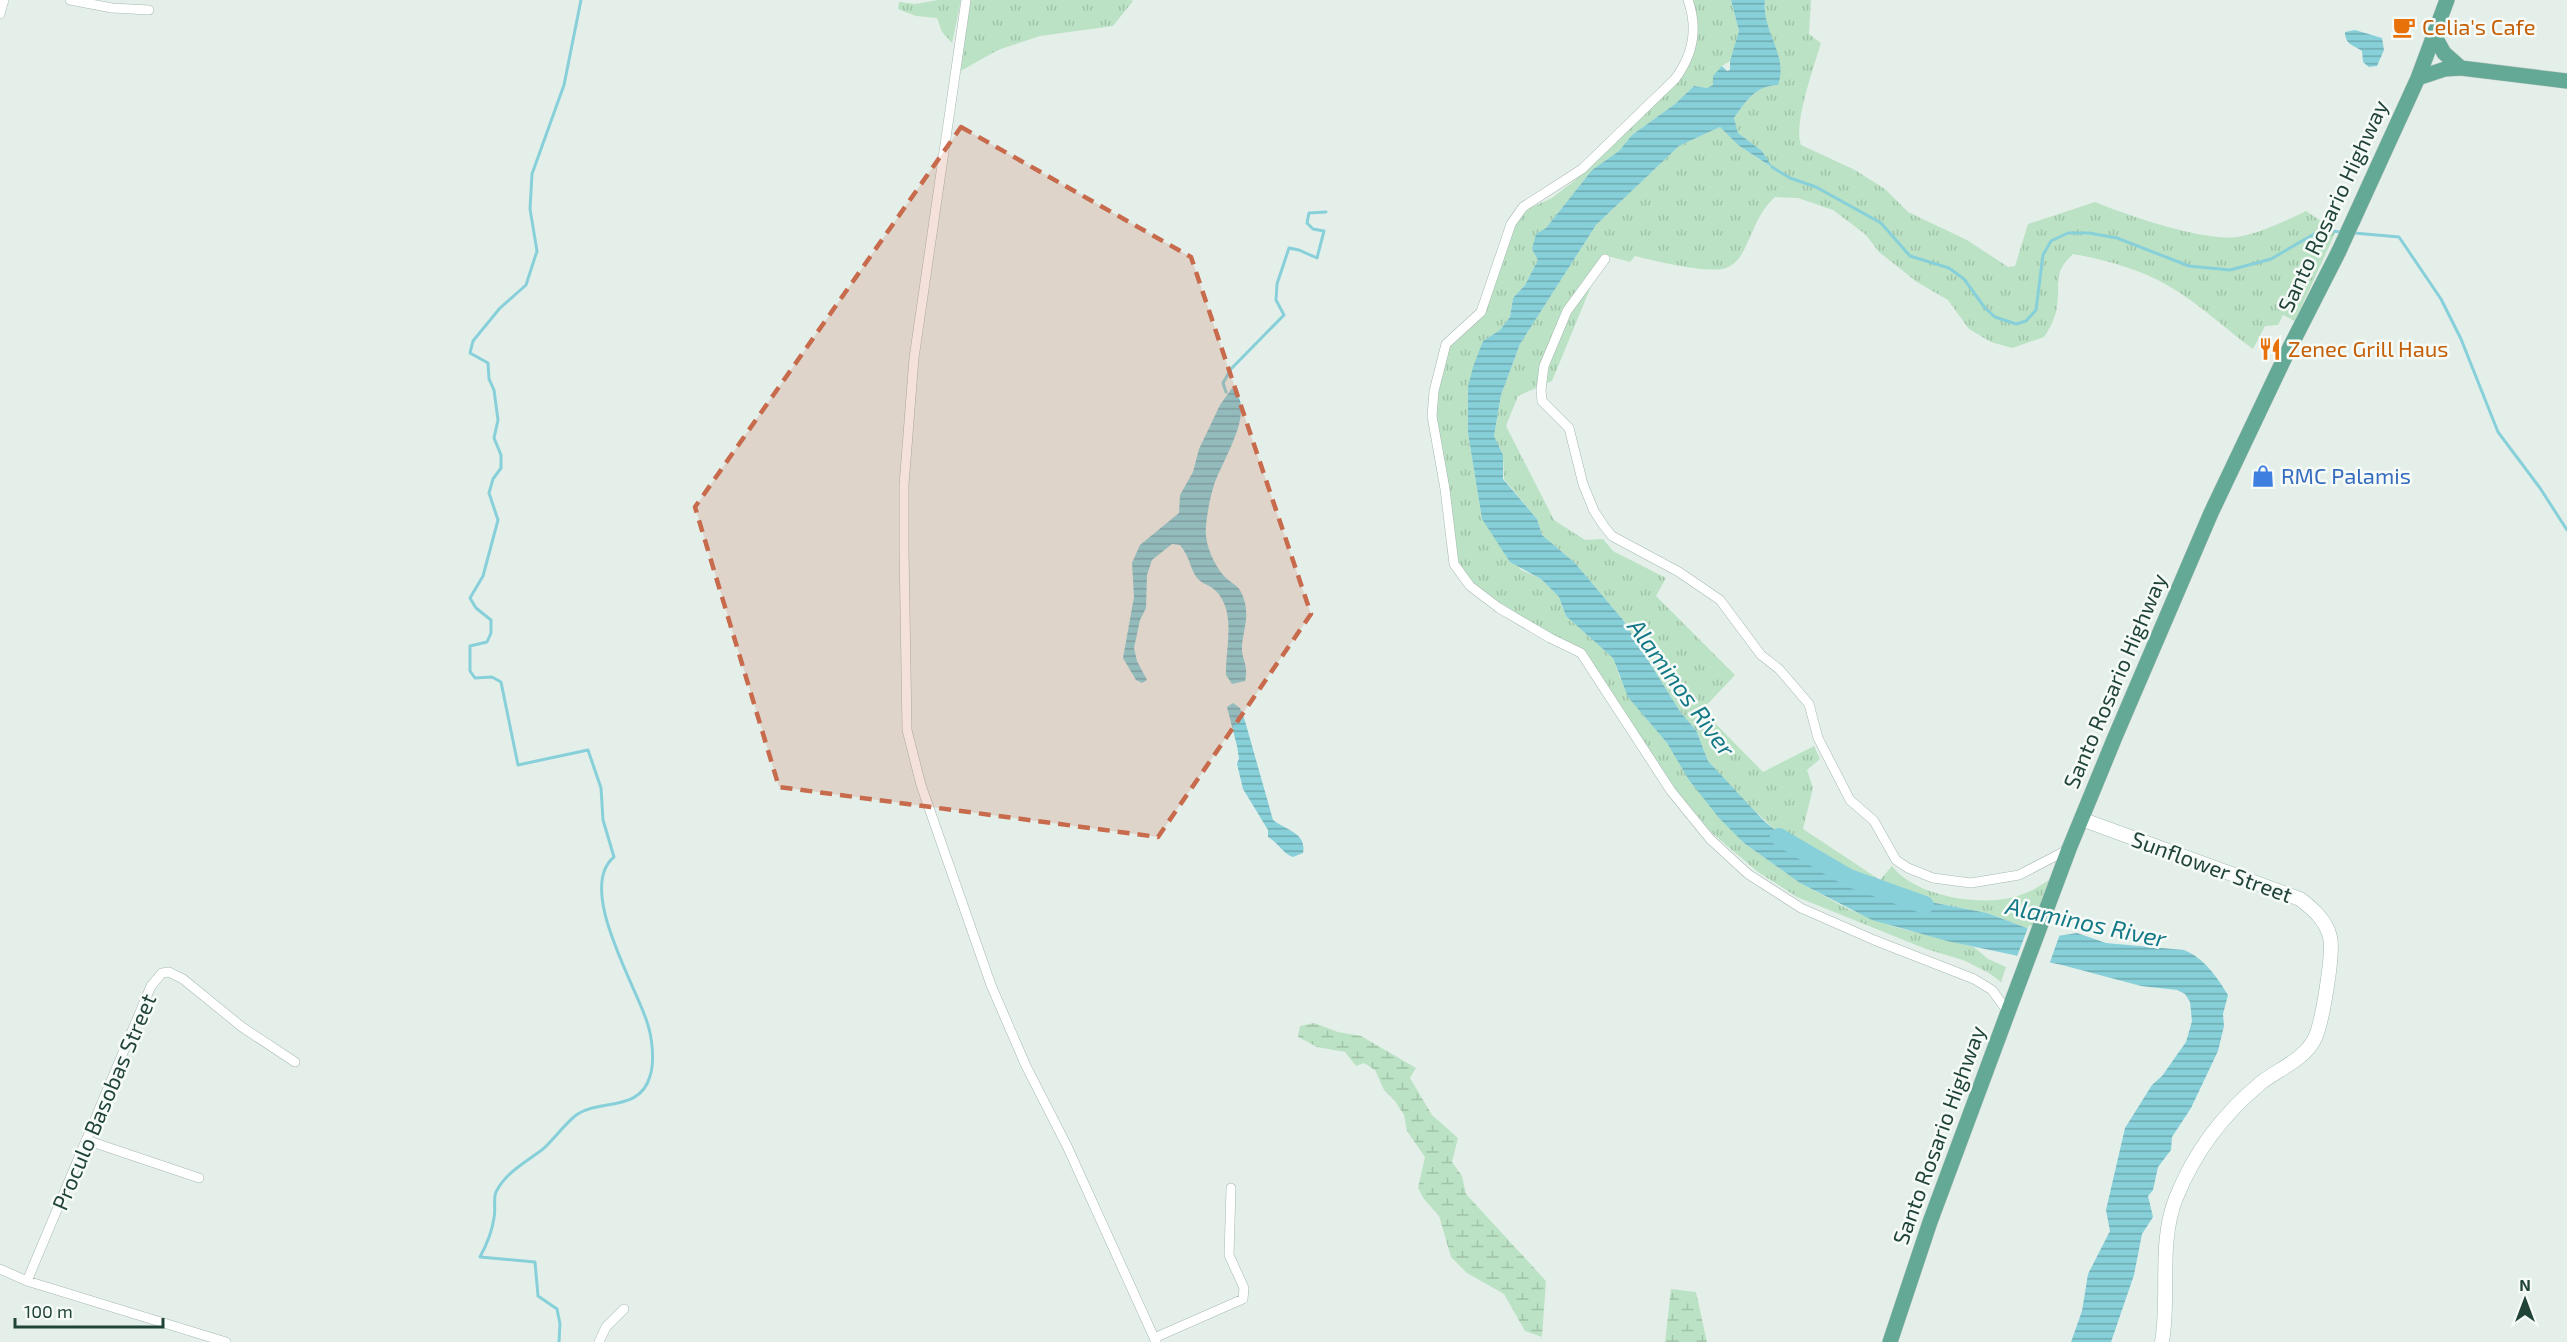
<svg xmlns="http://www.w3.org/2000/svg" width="2567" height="1342" font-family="'Exo 2',sans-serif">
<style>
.grass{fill:url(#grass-tufts)}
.wetland{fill:url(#wetland-marsh)}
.water{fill:url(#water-rules)}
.pier{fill:#e4efea}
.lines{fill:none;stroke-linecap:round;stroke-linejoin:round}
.stream{stroke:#87d0d9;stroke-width:3}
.river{stroke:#87d0d9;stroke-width:18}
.street-casing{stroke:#a6b8b1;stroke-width:10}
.secondary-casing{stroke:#a1bcb2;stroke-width:15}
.primary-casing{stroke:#c1cbc8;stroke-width:16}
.street{stroke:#fff;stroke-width:9}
.secondary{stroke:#fff;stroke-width:14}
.primary{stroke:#64a995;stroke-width:15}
.marked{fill:#c86a4c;fill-opacity:0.2;stroke:#c86a4c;stroke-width:4.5;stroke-dasharray:12 8;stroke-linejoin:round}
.labels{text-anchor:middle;stroke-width:5;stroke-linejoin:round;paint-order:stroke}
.food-label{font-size:22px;fill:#c56008;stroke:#f6fbf8;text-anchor:start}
.street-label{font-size:22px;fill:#214439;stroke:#f6fbf8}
.shop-label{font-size:22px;fill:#366cbe;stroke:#f6fbf8;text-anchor:start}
.water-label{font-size:24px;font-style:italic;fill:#147987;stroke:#f6fbf8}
</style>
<defs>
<pattern id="grass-tufts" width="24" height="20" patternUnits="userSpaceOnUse" patternTransform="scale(1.5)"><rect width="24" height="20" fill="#bbe2c4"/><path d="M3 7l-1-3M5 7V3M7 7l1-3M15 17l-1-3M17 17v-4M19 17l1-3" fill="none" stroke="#a0c3a9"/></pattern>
<pattern id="wetland-marsh" width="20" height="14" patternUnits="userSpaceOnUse" patternTransform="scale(1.5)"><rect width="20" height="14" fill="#bbe2c4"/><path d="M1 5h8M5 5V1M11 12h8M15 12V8" fill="none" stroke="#a0c3a9"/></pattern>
<pattern id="water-rules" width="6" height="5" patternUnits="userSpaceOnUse" patternTransform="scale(1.5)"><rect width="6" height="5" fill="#87d0d9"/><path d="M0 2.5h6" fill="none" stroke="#6eaab1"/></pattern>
</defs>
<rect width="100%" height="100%" fill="#e4efea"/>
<path class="grass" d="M938,0H961L952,43L942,32L937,18L916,16L898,9L899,2L915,4Z
M969,0H1131L1133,1L1113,26L1040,36L998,50L957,73Z
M1690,0H1731L1739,31L1735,50L1730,61L1722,66L1714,85L1707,88L1694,86L1675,104L1632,135L1619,151L1592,170L1546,228L1536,234L1538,260L1525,285L1513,298L1510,317L1500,330L1483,341L1468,387V433L1482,519L1521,570L1541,579L1559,597L1566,616L1613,658L1620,678L1641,712L1667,743L1704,799L1744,843L1800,883L1848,909L1895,927L1974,947L1988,959L2006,967L2001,982L1989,973L1963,960L1926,949L1797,897L1758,872L1712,833L1677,791L1626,720L1593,665L1471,583L1456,564L1434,424L1436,399L1448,348L1475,323L1516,222L1530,208L1552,198L1574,181L1683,76L1691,58Z
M1765,0H1811L1809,34L1821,43C1814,67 1793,124 1801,145L1853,169L1885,189L1908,212L1967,240L2008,267L2015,266L2028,224L2095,202C2126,215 2205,242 2237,237C2261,233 2285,221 2306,211L2336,231L2295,321L2283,315L2278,325L2265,326L2253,349C2228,331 2205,309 2180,293C2147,271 2111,261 2073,254C2052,273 2061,283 2057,306C2056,317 2050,328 2044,337L2012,348L1991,342L1969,329L1948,300L1917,282L1879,252L1865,234L1833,210L1798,198L1775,197C1758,212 1753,233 1743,252C1739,259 1734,265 1726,268C1709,274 1654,261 1635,256L1630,262L1604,255L1552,381L1518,396L1506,426L1554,520L1585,540L1603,539L1613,551L1666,578L1656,596L1735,675L1702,710L1763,772L1814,746L1820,759L1807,770L1813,788L1803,829L1880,880L1892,866C1915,897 1987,909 2023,894C2033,891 2042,884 2051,879L2032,930L1987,913L1869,890L1811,859L1789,843L1742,799L1708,761L1696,730L1681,713L1623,620L1575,563L1542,535L1537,519L1504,479L1503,455L1494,436L1501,395L1520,344L1596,225L1679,146L1720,127L1738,145L1771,167L1762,151L1738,133L1734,118C1747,100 1755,86 1778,85L1771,36L1765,18Z"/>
<path class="wetland" d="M1314,1023L1338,1032L1361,1036L1416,1068L1410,1078L1432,1115L1458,1138L1452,1162L1462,1176L1466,1194L1546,1281L1542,1337L1525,1331L1504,1294L1467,1273L1451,1257L1439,1216L1424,1199L1418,1188L1425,1157L1407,1131L1404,1115L1395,1101L1384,1090L1375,1070L1364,1063L1356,1066L1345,1052L1317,1047L1298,1037L1300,1026Z
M1671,1289L1696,1292L1707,1342H1665Z"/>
<path class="water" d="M1731,0H1765C1761,31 1789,55 1778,85C1755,86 1747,100 1734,118L1738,133L1762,151L1773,168L1738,145L1720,127L1679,146L1596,225L1520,344L1501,395L1494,436L1503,455V479L1537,519L1542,535L1575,563L1623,620L1681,713L1696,730L1708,761L1764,821L1811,859L1869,890L1987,913L2051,937L2077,933L2106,943L2184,950C2204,958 2217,977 2228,995L2223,1014L2224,1026L2218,1051L2191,1108L2172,1137L2171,1150L2158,1167L2153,1190L2148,1196L2153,1217L2142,1234L2134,1275L2111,1342H2071L2082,1311L2088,1274L2110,1231L2106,1210L2125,1128L2152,1085L2162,1076L2186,1042L2192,1021L2190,1002L2185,994L2177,990L2141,986L2062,965L1947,941L1872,920L1800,883L1744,843L1719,818L1689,780L1667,743L1628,697L1613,658L1566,616L1559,597L1541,579L1510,562L1482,519L1468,433V387L1473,367L1483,341L1500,330L1510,317L1513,298L1525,285L1538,260L1532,249L1536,234L1546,228L1592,170L1619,151L1632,135L1675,104L1694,86L1707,88L1713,85V76L1722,66L1727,71L1730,70V61L1739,31Z
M2355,30L2382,38L2384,50L2377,66L2369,67L2363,62L2362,51C2354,45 2345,45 2345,32Z
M1232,388C1258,409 1221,462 1214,485C1210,498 1207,513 1206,526C1204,543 1213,563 1224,576C1229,582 1238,585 1241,592C1251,613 1244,626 1242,646C1241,660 1249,663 1245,681L1232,684L1226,675C1225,648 1237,613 1216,591C1210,585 1202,584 1197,578C1191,571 1190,557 1180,545L1172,544L1152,560L1147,575L1146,608L1140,620L1134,648L1137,661L1147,680L1142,683L1136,680L1123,658L1134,597L1132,563L1140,545L1179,513L1180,495L1193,472L1199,449L1220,405Z
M1233,703L1240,708L1245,721L1273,820C1286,830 1307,833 1303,853L1293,857C1282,853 1279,843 1268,837V830L1243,789L1237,764L1239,758L1237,746L1227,707Z"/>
<path class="pier" d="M2029,925L2051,933L2061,931L2049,965L2016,959Z"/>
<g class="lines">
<path class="stream" d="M1772,167L1790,178L1816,187L1881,223L1910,256L1949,268L1964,279L1985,308L1995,317L2016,324L2026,321L2036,310L2043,255L2051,241L2068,233H2089L2117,238L2189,266L2230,270L2271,259L2321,230L2341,232
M2354,233L2399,237L2441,299L2461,339L2498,432L2540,488L2567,530
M1226,392L1223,383L1231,369L1284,315L1276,300L1277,284L1289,248L1299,250L1317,258L1324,231L1313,229L1307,223L1309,213L1326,212
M559,1342L560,1324L557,1309L538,1296L535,1262L480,1257C487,1244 492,1232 494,1218C496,1210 493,1199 496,1192C506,1172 526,1162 543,1149C554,1139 563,1126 575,1116C598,1098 640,1113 650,1076C655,1062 652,1036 647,1022C636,986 576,888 614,857L603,820L601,788L588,750L518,765L501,682L492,677L475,678L470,671V646L487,642L491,633V620L476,608L470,598L483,576L498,520L489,493L493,479L501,468V455L494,438L498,420L494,390L489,379L488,363L470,353L473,341L500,308L526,285L537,251L530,209L532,174L564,85L581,0"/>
<path class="river" d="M1779,837L1849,878L1925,905"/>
<g class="street-casing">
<path id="street" d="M70,0L112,8L149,10
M966,0L914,358L904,485V550L907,730L921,785L991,985L1026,1066L1067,1146L1156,1342
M1688,0C1698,28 1693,55 1675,79L1582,169L1523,207L1511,224L1481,312L1446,344L1434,391L1432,416L1445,489L1454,564L1470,586L1499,608L1550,638L1581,653L1671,791L1710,839L1748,874L1801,908L1874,940L1974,979L1992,990L2008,1012
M0,14L4,0
M1605,259L1567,311L1544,366L1541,390L1542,401L1569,428L1583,484L1594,511L1604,526L1612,536L1679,572L1720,600L1761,655L1779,669L1809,704L1818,738L1850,800L1874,821L1896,860L1908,868L1933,878L1971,883L2019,875L2069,849
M86,1140L199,1178
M0,1269L27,1281L226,1342
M27,1281L151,986L162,973L169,972L183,979L242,1027L295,1062
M1154,1338L1243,1299L1244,1288L1229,1255L1231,1188
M599,1342L606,1327L624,1309"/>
</g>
<g class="secondary-casing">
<path id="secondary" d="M2081,819L2300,899C2313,909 2326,920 2330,937C2334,953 2322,1026 2314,1040C2303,1060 2279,1069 2262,1082C2224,1113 2194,1153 2176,1198C2158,1243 2170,1295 2162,1342"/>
</g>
<g class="primary-casing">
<path id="primary" d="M2433,33L2444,53L2461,68
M2418,78L2445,69L2461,68L2567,81
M1890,1342L1930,1222L2008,1012L2069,849L2115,737L2211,513L2285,357L2339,251L2418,78L2447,0"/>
</g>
<use href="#street" class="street"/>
<use href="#secondary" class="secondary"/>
<use href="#primary" class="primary"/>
</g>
<path class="marked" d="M961,127L1191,257L1311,614L1158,837L779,787L695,507Z"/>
<defs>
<g id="cafe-bare" transform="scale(1.8)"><path d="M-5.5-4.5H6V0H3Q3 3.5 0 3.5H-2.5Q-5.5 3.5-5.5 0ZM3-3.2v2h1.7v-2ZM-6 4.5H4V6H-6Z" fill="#e8710a" stroke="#f6fbf8" stroke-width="2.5" paint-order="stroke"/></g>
<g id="restaurant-bare" transform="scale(1.8)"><path d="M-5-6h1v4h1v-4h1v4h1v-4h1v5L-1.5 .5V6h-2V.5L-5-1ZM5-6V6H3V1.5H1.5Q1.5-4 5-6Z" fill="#e8710a" stroke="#f6fbf8" stroke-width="2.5" paint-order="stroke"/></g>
<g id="shop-bare" transform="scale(1.8)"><path d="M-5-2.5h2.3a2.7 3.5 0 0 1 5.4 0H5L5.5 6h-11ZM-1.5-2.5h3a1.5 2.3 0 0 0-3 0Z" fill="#3f7fe0" stroke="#f6fbf8" stroke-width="2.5" paint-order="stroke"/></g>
</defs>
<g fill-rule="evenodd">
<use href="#cafe-bare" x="2404" y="27"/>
<use href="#restaurant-bare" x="2270" y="349"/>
<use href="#shop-bare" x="2263" y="476"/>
</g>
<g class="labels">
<g class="food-label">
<text x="2422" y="35">Celia's Cafe</text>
<text x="2288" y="357">Zenec Grill Haus</text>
</g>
<g class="street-label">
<text transform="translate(2333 206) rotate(-65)" y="8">Santo Rosario Highway</text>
<text transform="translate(2115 681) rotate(-67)" y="8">Santo Rosario Highway</text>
<text transform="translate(2212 867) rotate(20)" y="8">Sunflower Street</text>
<text transform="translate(104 1102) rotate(-67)" y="8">Proculo Basobas Street</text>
<text transform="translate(1939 1135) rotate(-70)" y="8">Santo Rosario Highway</text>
</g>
<g class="shop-label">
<text x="2281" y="484">RMC Palamis</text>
</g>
<g class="water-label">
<text transform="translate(1681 688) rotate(54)" y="8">Alaminos River</text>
<text transform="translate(2086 923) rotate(12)" y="8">Alaminos River</text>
</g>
</g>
<g transform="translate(2525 1300)" stroke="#f6fbf8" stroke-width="4.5" paint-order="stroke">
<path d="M0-4.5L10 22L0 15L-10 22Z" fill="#214439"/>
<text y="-9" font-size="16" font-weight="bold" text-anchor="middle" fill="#214439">N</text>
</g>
<path d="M15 1318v9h148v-9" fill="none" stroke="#214439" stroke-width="3"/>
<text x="24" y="1318" font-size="18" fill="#214439" stroke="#f6fbf8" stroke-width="4.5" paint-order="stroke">100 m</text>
</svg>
